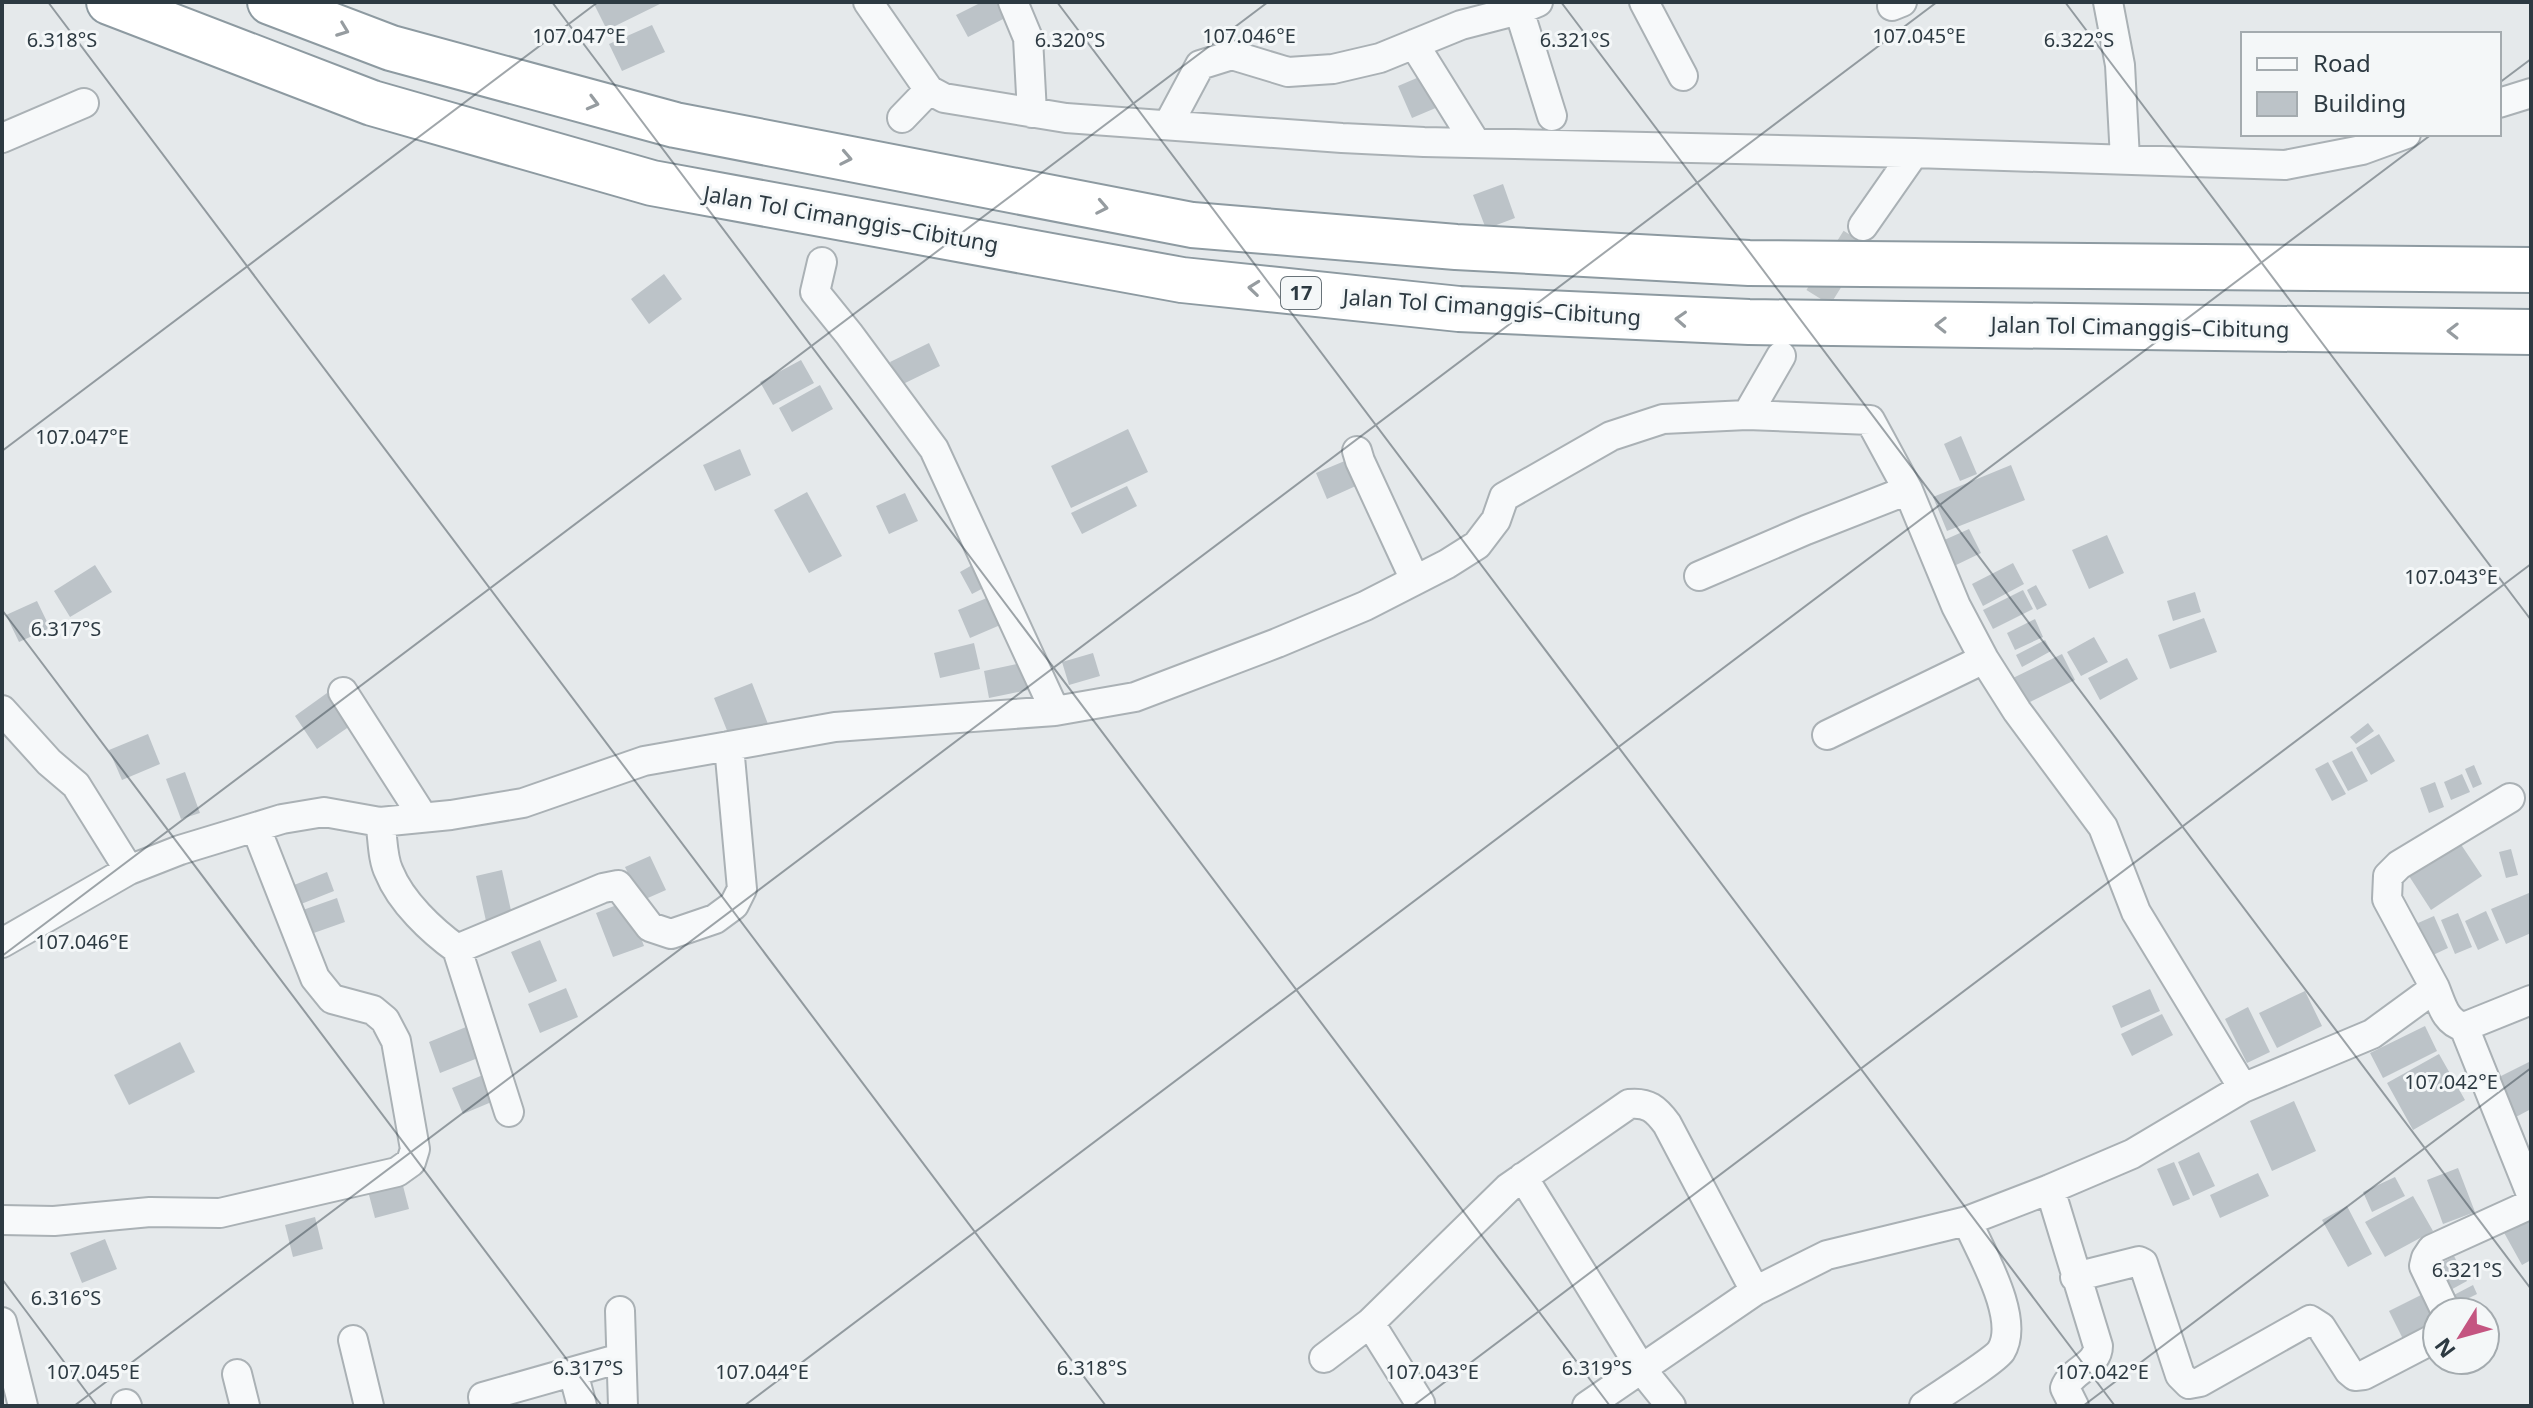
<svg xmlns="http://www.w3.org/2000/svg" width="2533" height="1408" font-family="'Noto Sans',sans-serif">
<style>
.building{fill:#bcc3c8}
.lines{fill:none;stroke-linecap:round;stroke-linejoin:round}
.street-tunnel{stroke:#c0c6c9;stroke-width:28;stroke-dasharray:28 14;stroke-linecap:butt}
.street-casing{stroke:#aab1b5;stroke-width:32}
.highway-casing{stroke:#8d9aa1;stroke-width:48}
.street{stroke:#f7f9fa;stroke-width:28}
.highway{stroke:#fff;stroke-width:44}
.oneway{stroke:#969ca0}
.ticks{fill:none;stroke:#2d3a42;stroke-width:2;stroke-opacity:0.45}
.labels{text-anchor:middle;stroke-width:6;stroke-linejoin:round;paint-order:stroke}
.shield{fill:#f4f7f8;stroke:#697379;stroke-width:2}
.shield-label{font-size:20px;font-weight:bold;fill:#2d3a42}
.street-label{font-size:22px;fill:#2d3a42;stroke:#f4f7f8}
.ticks-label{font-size:20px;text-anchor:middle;fill:#2d3a42;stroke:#f4f7f8;stroke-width:6;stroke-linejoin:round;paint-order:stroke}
</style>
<rect width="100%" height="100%" fill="#e5e9eb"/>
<path class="building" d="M593,2H664L607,30Z
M982,2H1001L1009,16L968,37L956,15Z
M652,25L665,52L622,71L609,44Z
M1424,75L1438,107L1412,118L1398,86Z
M1503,184L1515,218L1486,229L1473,195Z
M664,274L682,299L649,324L631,299Z
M929,343L940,366L901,385L890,362Z
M801,360L814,383L773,405L760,382Z
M820,385L833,409L792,432L779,408Z
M1128,429L1148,472L1071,508L1051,466Z
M1961,436L1977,474L1960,481L1944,444Z
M740,449L751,475L715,491L703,465Z
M1347,460L1358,485L1327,499L1316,473Z
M2011,465L2025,500L1947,531L1933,497Z
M1127,486L1137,506L1082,534L1071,513Z
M807,492L842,556L809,573L774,510Z
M905,493L918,521L889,534L876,506Z
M1969,529L1981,553L1954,566L1942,541Z
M2107,535L2124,573L2089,589L2072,550Z
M981,560L993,583L972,594L960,572Z
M2013,563L2024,584L1983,606L1972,584Z
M95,565L112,592L70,617L54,591Z
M2036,585L2047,605L2037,610L2027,590Z
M2023,590L2033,609L1993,629L1983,610Z
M2195,592L2201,612L2173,621L2167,601Z
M994,595L1005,623L970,638L958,610Z
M37,601L50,628L19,642L6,615Z
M2204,618L2217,652L2170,669L2158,635Z
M2035,619L2043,637L2015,650L2007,633Z
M2094,637L2108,662L2081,676L2067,652Z
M2045,640L2051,651L2022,667L2016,655Z
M974,643L980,669L940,678L934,653Z
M1093,653L1100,676L1069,685L1062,662Z
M2062,654L2075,680L2026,704L2013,678Z
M2127,658L2138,679L2100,700L2088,678Z
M1022,663L1028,690L989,698L984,671Z
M752,683L768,724L730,738L714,698Z
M327,693L350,726L317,749L295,716Z
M2368,723L2374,731L2356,744L2350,737Z
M148,734L160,764L122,780L109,750Z
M2379,734L2395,761L2371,775L2356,748Z
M2352,751L2368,781L2348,791L2332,761Z
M2328,762L2346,794L2332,801L2315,769Z
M2474,765L2482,784L2473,788L2465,769Z
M185,772L200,813L181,819L166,779Z
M2462,774L2470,792L2451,800L2444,782Z
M2435,782L2444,807L2429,813L2420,788Z
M2460,843L2482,876L2431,910L2409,876Z
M2511,849L2518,875L2506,878L2499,852Z
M650,856L666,890L641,901L625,867Z
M502,870L512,915L486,921L476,876Z
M327,872L334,891L296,906L289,887Z
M2529,893L2531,933L2506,944L2491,909Z
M337,898L345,922L308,935L300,911Z
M627,901L644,946L613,957L596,913Z
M2486,911L2499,940L2478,950L2465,921Z
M2458,913L2472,947L2455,954L2441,920Z
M2434,916L2448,948L2433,955L2418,923Z
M540,940L557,981L529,993L511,952Z
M566,988L578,1017L540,1033L528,1004Z
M2150,989L2160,1011L2121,1028L2112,1006Z
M2305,991L2322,1026L2277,1048L2259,1013Z
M2248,1007L2270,1052L2247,1063L2225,1019Z
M2162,1014L2173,1035L2132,1056L2121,1034Z
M471,1025L483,1056L440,1073L429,1042Z
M2425,1026L2437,1051L2383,1078L2370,1053Z
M180,1042L195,1072L129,1105L114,1075Z
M2439,1054L2465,1100L2413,1130L2387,1083Z
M2531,1061V1109L2514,1118L2495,1079Z
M490,1072L501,1098L463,1114L452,1088Z
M2294,1101L2316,1151L2272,1171L2250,1121Z
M2199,1152L2215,1186L2193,1196L2178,1162Z
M2174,1162L2190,1199L2173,1206L2157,1169Z
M2458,1168L2475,1212L2443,1224L2427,1180Z
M2258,1173L2269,1196L2220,1218L2210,1195Z
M2395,1177L2405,1196L2372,1212L2363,1192Z
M402,1182L409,1209L375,1218L368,1191Z
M2413,1196L2433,1231L2385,1257L2365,1222Z
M2347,1206L2372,1254L2348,1267L2322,1220Z
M2531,1213V1260L2522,1265L2502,1229Z
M315,1217L323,1249L293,1257L285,1225Z
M105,1239L117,1269L82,1283L70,1253Z
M2454,1256L2467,1281L2445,1293L2432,1268Z
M2473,1285L2477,1294L2457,1304L2452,1296Z
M2423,1294L2437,1324L2405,1343L2389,1311Z"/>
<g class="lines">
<path class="street-tunnel" d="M1796,333L1863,226"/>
<g class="street-casing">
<path id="street" d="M868,2L929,90L944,98L1066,118L1342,138L1424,142L1914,153
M1013,2L1028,38L1032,113
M1644,2L1683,76
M2108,2L2120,65L2125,159
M1892,6L1902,2
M1519,10L1552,116
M1414,44L1475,142
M2499,103L2531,93
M902,118L929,90
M1168,125L1200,65L1232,55L1288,72L1333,69L1380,58L1461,25L1519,10L1538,2
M2,138L84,103
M1863,226L1914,153L2285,165L2362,150L2406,134
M822,262L815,292L849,334L934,449L1055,711
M1747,415L1870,420L1908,490L1956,606L1984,659L2017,711L2103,827L2136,912L2243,1088
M1357,451L1360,461L1415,580
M1699,576L1806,530L1908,490
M343,692L423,817
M2,710L49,762L76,785L129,870
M1827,735L1984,659
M380,822C383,837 382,858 389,872C401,902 432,931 457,949L509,1112
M2,943L129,870L180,850L282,819L324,812L380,822L451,815L523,803L644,761L729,746L835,727L1055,711L1135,697L1277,643L1365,606L1447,564L1477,545L1496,520L1504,497L1611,436L1663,419L1747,415L1781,356
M457,949L603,888L618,885L650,927L671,934L715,919L734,905L742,889L729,746
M2435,988L2387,899L2388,876L2399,865L2510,798
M2464,1027L2531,1194
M1523,1177L1642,1370L1671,1406
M2050,1189L2098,1346C2098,1366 2071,1370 2065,1388L2074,1406
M2,1220L54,1221L150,1212L220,1213L397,1172L411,1162L415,1149L396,1041L385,1020L373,1010L332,999L315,978L256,828
M2075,1277L2139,1261L2143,1263L2180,1375L2189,1384L2200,1382L2310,1320L2321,1327L2349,1371L2355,1376L2364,1375L2437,1337
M620,1311L623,1406
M2446,1312L2424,1266L2426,1258L2432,1249L2531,1204
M2,1322L23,1406
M1370,1323L1420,1403L1418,1406
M353,1340L369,1406
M1324,1358L1370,1323L1508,1188L1629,1104C1648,1102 1656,1109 1667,1124L1755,1291
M573,1372L582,1406
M237,1374L245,1406
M126,1404L127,1406
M485,1406L483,1397L621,1358
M1587,1406L1755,1291L1827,1255L1967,1221L2050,1189L2132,1154L2243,1088L2372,1034L2435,988C2442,1005 2445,1022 2464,1027L2531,1000
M1924,1406C1938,1396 1994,1361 2001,1351C2021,1319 1981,1253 1967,1221"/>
</g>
<g class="highway-casing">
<path id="highway" d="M109,2L372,103L652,183L1182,280L1459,309L1749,322L2531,332
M270,2L391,48L675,125L1192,225L1456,247L1749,263L2531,270"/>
</g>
<use href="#street" class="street"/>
<use href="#highway" class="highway"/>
</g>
<defs><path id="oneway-chevron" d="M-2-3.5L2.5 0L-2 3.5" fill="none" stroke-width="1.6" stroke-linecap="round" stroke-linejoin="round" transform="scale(2)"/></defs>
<g class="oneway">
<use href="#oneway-chevron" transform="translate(343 30) rotate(21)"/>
<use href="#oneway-chevron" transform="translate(593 103) rotate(15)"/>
<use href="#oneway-chevron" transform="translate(846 158) rotate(11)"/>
<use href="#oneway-chevron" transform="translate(1102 207) rotate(11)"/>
<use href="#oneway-chevron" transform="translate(1254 288) rotate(-174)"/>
<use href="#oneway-chevron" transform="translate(1681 319) rotate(-177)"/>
<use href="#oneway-chevron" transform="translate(1941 325) rotate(-179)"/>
<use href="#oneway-chevron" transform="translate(2453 331) rotate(-179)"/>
</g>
<path class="ticks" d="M48,2L1106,1406M552,2L1610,1406M1057,2L2115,1406M1561,2L2531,1289M2065,2L2531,620M2499,83L2531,59M2,451L598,2M2,610L602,1406M2,956L1268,2M2,1279L97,1406M74,1406L1937,2M744,1406L2432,134M1413,1406L2531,564M2083,1406L2531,1068"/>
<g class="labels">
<rect class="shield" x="1281" y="277" width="40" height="32" rx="6"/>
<g class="shield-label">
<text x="1301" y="300">17</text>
</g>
<g class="street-label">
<text transform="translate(851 219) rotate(10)" y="8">Jalan Tol Cimanggis–Cibitung</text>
<text transform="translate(1492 307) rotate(4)" y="8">Jalan Tol Cimanggis–Cibitung</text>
<text transform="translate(2140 327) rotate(1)" y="8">Jalan Tol Cimanggis–Cibitung</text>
</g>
</g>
<g class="ticks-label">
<text x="579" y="43">107.047°E</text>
<text x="1249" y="43">107.046°E</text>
<text x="1919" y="43">107.045°E</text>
<text x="62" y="47">6.318°S</text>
<text x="1070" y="47">6.320°S</text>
<text x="1575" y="47">6.321°S</text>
<text x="2079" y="47">6.322°S</text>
<text x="82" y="444">107.047°E</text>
<text x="2451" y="584">107.043°E</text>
<text x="66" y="636">6.317°S</text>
<text x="82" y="949">107.046°E</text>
<text x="2451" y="1089">107.042°E</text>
<text x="2467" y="1277">6.321°S</text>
<text x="66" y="1305">6.316°S</text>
<text x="588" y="1375">6.317°S</text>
<text x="1092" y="1375">6.318°S</text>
<text x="1597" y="1375">6.319°S</text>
<text x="93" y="1379">107.045°E</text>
<text x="762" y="1379">107.044°E</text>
<text x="1432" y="1379">107.043°E</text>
<text x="2102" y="1379">107.042°E</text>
</g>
<rect width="2533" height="1408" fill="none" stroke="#2d3a42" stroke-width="8"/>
<rect x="2241" y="32" width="260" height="104" fill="#f4f7f8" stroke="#a4abaf" stroke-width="2"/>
<rect x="2257" y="58" width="40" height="12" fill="#f7f9fa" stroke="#a4abaf" stroke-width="2"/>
<text x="2313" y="72" font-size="24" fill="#2d3a42">Road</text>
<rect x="2257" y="92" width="40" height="24" fill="#bcc3c8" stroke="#a4abaf" stroke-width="2"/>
<text x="2313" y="112" font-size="24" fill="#2d3a42">Building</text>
<g transform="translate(2461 1336) rotate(233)"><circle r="38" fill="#f4f7f8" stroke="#a4abaf" stroke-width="2"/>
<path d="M0-6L14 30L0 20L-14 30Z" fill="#c45581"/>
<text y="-12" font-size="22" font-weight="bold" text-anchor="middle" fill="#2d3a42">N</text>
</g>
</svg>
